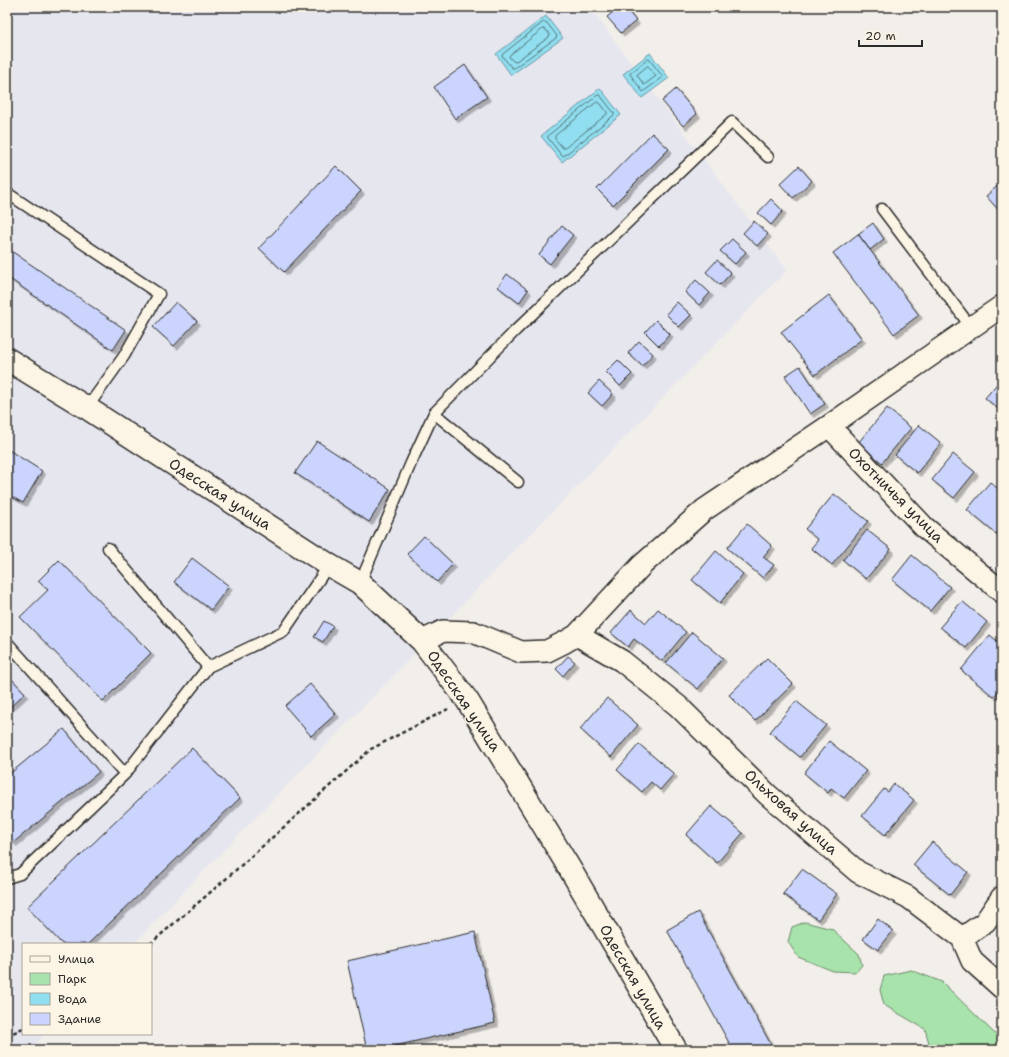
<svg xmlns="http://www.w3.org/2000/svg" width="1009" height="1057" font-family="'Shantell Sans',sans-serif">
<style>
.built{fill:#e6e6ef}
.green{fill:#a7e3aa;stroke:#69876a}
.water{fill:#90deef;stroke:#6896a1}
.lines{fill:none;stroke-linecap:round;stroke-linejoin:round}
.shore{stroke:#537379;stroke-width:1}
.building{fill:#cad4fc;stroke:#2b2b2b;filter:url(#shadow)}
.lane-casing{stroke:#2b2b2b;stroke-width:13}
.street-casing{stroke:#2b2b2b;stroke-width:24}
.secondary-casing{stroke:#2b2b2b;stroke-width:25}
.path{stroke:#2b2b2b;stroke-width:2.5;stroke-dasharray:4 3;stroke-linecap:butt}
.lane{stroke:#fcf5e5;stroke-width:10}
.street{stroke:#fcf5e5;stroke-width:21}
.secondary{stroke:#fcf5e5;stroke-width:22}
.labels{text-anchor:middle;stroke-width:3;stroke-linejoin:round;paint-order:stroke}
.street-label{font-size:15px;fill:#2b2b2b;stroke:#fcf5e5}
</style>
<defs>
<filter id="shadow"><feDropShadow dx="3.5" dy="3.5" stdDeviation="0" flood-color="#0004"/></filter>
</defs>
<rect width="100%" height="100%" fill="#f2eeea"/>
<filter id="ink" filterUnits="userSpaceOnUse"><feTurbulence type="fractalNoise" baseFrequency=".025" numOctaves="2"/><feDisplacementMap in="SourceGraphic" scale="8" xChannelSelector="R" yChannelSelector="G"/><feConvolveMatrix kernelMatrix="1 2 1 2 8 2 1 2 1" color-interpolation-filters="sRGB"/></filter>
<g filter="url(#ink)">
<path class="built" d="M7,7H589L787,270L133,944H23V1034H45L30,1050H7Z"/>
<path class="green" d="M805,922L832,929L859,954L862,965L856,972L833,971L798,957L788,942L792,927Z
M911,970L942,982L994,1033L1002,1039V1050H931L925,1029L884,1005L880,990L884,976Z"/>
<path class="water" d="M546,16L563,38L511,75L496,54Z
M650,53L669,78L642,98L623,74Z
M600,88L621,115L562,162L541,136Z"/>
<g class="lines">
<path class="shore" d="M544,22L547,23L557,36L556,38L514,68H512L502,56L503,54Z
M543,29L546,30L550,35L549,37L515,62L513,61L509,57L510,55Z
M649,59L663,77L643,92L630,74Z
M648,66L656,76L644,85L637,75Z
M598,95H600L614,113V115L565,155L562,156L548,138V136Z
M597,102L600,103L607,112V114L565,148H563L555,139V136Z"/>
</g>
<path class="building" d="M619,7H625L636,21L621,33L607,17Z
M465,65L487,97L455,119L434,87Z
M676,89L697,114L683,126L662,101Z
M652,133L669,149L613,205L597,189Z
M336,166L361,191L284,272L259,248Z
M799,166L812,181L793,198L780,184Z
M1002,182V214L986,196Z
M771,199L783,211L771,225L758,213Z
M754,221L768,234L757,246L743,233Z
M873,223L884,239L870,250L858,234Z
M562,226L573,235L550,264L539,255Z
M858,234L919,315L894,334L833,253Z
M732,239L746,252L735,264L720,251Z
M7,248L126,330L113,350L7,277Z
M717,260L731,273L720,285L706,272Z
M507,274L528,290L519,303L498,287Z
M696,280L710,293L699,305L685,292Z
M829,295L862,339L815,375L781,332Z
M176,302L197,321L174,346L153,327Z
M677,302L691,315L679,327L666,314Z
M656,320L670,334L659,346L645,332Z
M639,341L653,354L642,366L628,353Z
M618,360L632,374L620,386L606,372Z
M800,366L825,404L810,414L785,376Z
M1002,378V412L985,398Z
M599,381L613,394L602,406L588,393Z
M887,408L911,428L882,463L858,443Z
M919,425L941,443L917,473L895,455Z
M317,441L390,489L369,522L295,473Z
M7,449L42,471L23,503L7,494Z
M953,454L975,472L954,498L932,480Z
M990,482L1002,492V527L996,534L967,510Z
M834,494L868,521L832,565L811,548L818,540L805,529Z
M747,524L772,546L763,557L774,565L763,578L727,548Z
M867,530L891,549L866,579L843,560Z
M424,536L453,564L437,582L407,554Z
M716,551L743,574L720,603L692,580Z
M912,555L950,587L930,611L892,580Z
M192,558L229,586L211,610L174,582Z
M59,560L151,653L103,701L20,617L48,590L38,581Z
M962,601L987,622L966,648L940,627Z
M658,609L686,632L662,661L634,639L628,647L611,633L631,610L646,623Z
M324,621L333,626L323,642L314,637Z
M692,632L723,658L698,689L666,663Z
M990,635L1002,645V686L994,697L961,670Z
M568,656L575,662L563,676L556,669Z
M767,658L793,684L755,721L729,695Z
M7,674L25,693L7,710Z
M310,684L336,714L311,736L285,706Z
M607,698L638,725L611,757L580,729Z
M796,701L826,725L800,757L770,732Z
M64,729L99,772L13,843L7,836V776Z
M829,741L866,771L844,798L831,788L828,793L804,773Z
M639,744L674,774L660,790L651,782L642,792L617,770Z
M192,748L240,798L88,944H62L27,907Z
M894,784L914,800L885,835L862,816L884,789L888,792Z
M711,806L743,833L717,863L686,835Z
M932,842L968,872L950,895L913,865Z
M802,869L837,894L818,920L783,894Z
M698,912L774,1050H733L667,930Z
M878,919L893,931L878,950L863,939Z
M475,932L495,1023L377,1050H367L347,961Z"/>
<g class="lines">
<g class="lane-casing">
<path id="lane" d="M7,193L159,294L124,356L87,408
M882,209L971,327
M434,413L518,482
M108,548L208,667L284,631L329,565
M360,583L411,463L434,413L516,330L732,122L768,157
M7,642L125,774
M7,878L20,874L125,774L208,667"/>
</g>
<g class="street-casing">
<path id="street" d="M829,426L924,527L1002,592
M577,635L622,661L678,706L768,795L858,872L908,897L962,938L972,961L1002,988
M422,641L443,631L473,632L521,652L547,651L565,642L577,635L642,565L704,510L829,426L1002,306
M962,938L985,922L1002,897"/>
</g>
<g class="secondary-casing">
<path id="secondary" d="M7,359L87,408L329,565L360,583L422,641L467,700L570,869L676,1050"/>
</g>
<path class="path" d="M150,944L227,878L371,749L448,709
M7,1036L23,1028"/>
<use href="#lane" class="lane"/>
<use href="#street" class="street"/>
<use href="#secondary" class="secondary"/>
</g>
</g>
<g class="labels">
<g class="street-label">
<text transform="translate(220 494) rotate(33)" y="5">Одесская улица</text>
<text transform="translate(896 495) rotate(45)" y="5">Охотничья улица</text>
<text transform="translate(464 701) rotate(56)" y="5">Одесская улица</text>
<text transform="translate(791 812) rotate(42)" y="5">Ольховая улица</text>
<text transform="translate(633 977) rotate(60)" y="5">Одесская улица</text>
</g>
</g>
<rect width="1009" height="1057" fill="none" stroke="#fcf5e5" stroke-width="24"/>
<rect x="12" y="12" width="985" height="1033" fill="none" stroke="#2b2b2b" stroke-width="1.5" filter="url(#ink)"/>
<rect x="22" y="943" width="130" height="92" fill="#fcf5e5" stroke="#a8a49b"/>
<rect x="30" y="956" width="20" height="6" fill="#fcf5e5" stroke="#a8a49b"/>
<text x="58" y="963" font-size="12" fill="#2b2b2b">Улица</text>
<rect x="30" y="973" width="20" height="12" fill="#a7e3aa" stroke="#a8a49b"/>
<text x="58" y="983" font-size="12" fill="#2b2b2b">Парк</text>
<rect x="30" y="993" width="20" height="12" fill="#90deef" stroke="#a8a49b"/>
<text x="58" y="1003" font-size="12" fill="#2b2b2b">Вода</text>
<rect x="30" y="1013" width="20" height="12" fill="#cad4fc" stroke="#a8a49b"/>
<text x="58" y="1023" font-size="12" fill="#2b2b2b">Здание</text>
<path d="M859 40v6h63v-6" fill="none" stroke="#2b2b2b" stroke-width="2"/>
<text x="865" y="40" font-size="12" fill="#2b2b2b" stroke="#fcf5e5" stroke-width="3" paint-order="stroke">20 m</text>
</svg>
